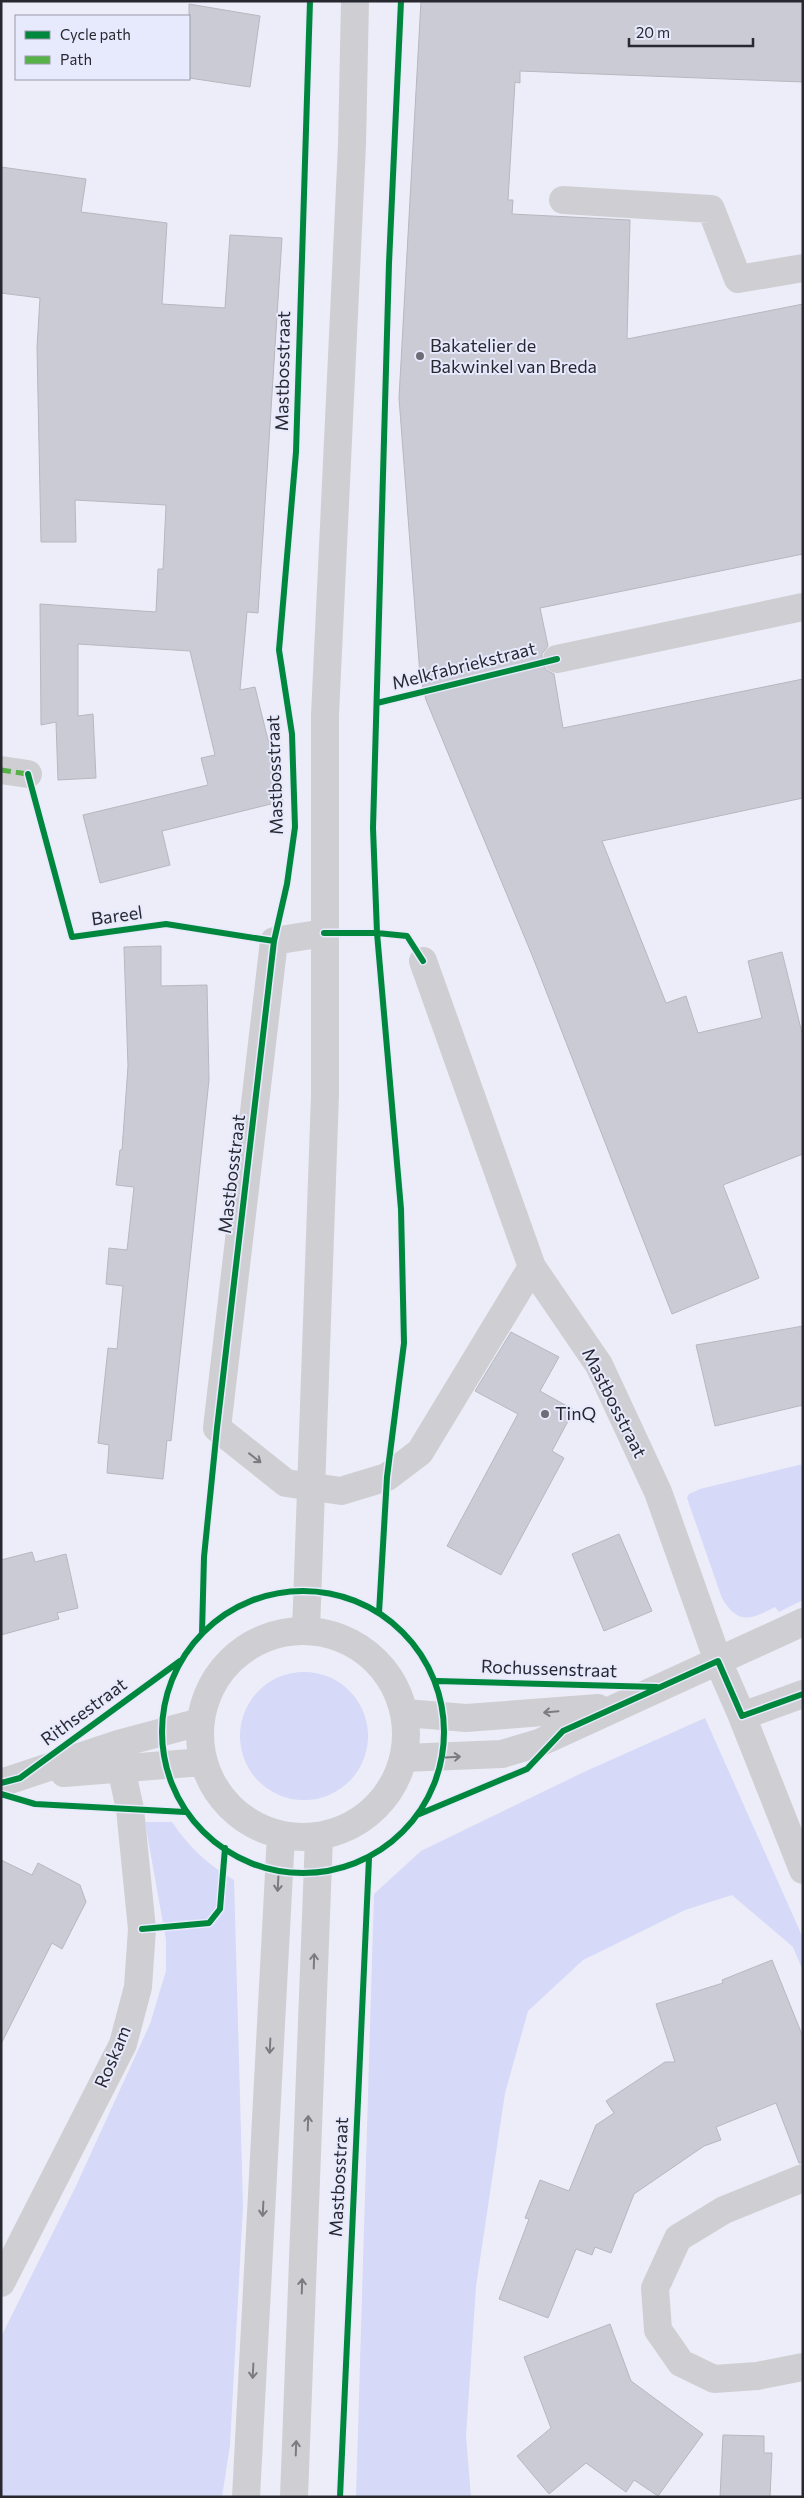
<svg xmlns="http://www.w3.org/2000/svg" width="804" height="2498" font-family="Commissioner,sans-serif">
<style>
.green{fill:#d6d9f7}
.building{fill:#cacbd4;stroke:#b7b7c0}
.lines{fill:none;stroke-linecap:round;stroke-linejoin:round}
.minor{stroke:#cfcfd3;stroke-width:28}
.tertiary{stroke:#cfcfd3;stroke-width:28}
.quiet{stroke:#56b246;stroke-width:5;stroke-dasharray:10 5;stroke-linecap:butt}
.cycleway-casing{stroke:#e7e9fd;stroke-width:9}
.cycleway{stroke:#00873e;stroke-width:6}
.oneway{stroke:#7b7c82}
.poi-dot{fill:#6c6d76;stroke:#e7e9fd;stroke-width:2}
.labels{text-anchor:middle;stroke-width:4;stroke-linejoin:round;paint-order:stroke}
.poi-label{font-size:18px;fill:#272830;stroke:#e7e9fd;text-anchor:start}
.street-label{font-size:18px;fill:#272830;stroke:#e7e9fd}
</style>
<rect width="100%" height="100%" fill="#ecedf8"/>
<path class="green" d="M803,1464V1600L779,1612L775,1607C750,1620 738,1625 722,1598L687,1498L689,1494L700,1489Z
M240 1736a64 64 0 1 1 128 0a64 64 0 1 1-128 0Z
M705,1718L803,1938V1971L793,1947L732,1895L685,1910L583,1960L528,2011L505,2093L476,2286L466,2436L471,2497H356L374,1894L421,1851L584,1772Z
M145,1822H172C188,1846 208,1865 234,1880L243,2206L230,2445L222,2497H1V2337L76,2186L150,2024L166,1971V1940Z"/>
<path class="building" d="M421,1H803V82L520,71V83L515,82L508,200H513L512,214L630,220L627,339L803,304V554L540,608L548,646L542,654V662L546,670L554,674L563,728L803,679V798L602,841L666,1003L686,996L698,1033L762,1018L748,961L782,952L803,1037V1154L723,1185L759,1278L672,1314L532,955L426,700L420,675L399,398Z
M189,4L260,16L250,87L189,78Z
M1,167L86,179L81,212L167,223L162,304L225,308L230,235L282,238L258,613L247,612L240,690L255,687L283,801L162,831L170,865L100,883L83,815L208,785L201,758L215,755L190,651L78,644V716L93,714L96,778L58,780L56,722L41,725L40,604L156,612L158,569H163L166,505L75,500L76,542H41L37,347L40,298L1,293Z
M161,946V986L207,985L209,1080L171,1441L167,1440L163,1479L107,1473L109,1445L98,1443L108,1348L117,1349L123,1286L106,1284L109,1248L127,1250L134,1187L116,1185L120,1150H122L128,1066L124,947Z
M803,1326V1405L715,1426L696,1345Z
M511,1332L559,1357L540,1391L574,1410L552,1451L564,1458L501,1575L447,1546L518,1414L475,1391Z
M619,1534L652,1611L604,1631L572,1554Z
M32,1552L35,1562L66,1554L78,1608L57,1613L59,1619L1,1635V1560Z
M1,1860L32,1875L38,1863L80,1885L86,1902L62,1949L52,1943L1,2044Z
M772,1960L803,2037V2163H799L776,2103L716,2127L721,2140L704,2146L634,2194L611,2253L595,2247L592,2255L576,2249L548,2318L499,2299L529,2219L525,2218L540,2180L569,2191L596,2125L614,2113L606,2101L665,2062H675L656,2004L723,1983L722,1980Z
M610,2324L631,2381L703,2434L658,2496L634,2480L626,2492L586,2463L549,2494L517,2456L551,2428L524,2357Z
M723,2435L764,2436V2453H772L770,2497H720Z"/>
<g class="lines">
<path class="minor" d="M563,200L711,209L738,279L803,268
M557,659L803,607
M1,770L28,774
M324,933L274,941L217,1428L286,1483L341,1491L387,1477L420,1452L532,1267
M423,961L532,1267L599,1365L658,1492L718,1661L742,1716L803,1870
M405,1713L466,1718L598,1708
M742,1716L803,1694
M404,1758L502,1754L539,1743L803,1622
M803,2178L724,2210L678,2238L655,2288L658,2330L681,2363L714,2379L757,2376L803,2367
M1,2283L123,2044L138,1987L142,1929L130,1809L121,1768"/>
<path class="tertiary" d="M306,1631L325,1095V715L352,145L355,1
M200 1734a103 103 0 1 1 206 0a103 103 0 1 1-206 0Z
M64,1773L203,1762
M1,1783L118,1744L200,1722
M246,2497L281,1835
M294,2497L319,1837"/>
<path class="quiet" d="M1,770L28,774"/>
<g class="cycleway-casing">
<path id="cycleway" d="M377,703L557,659
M28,774L72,937L166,924L274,941
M324,933H377L407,936L423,961
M162 1732a141 141 0 1 1 282 0a141 141 0 1 1-282 0Z
M379,1613L387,1477L404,1343L401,1209L377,933L373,828L389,263L401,1
M202,1633L204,1557L217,1428L274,941L287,884L295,827L292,734L279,650L296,452L310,1
M437,1681L657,1687
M1,1783L20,1778L180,1661
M1,1794L35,1804L185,1812
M417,1815L527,1769L563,1731L718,1661L742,1716L803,1694
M142,1929L209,1923L220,1909L225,1848
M340,2497L369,1858"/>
</g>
<use href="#cycleway" class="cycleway"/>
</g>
<defs><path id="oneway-shaft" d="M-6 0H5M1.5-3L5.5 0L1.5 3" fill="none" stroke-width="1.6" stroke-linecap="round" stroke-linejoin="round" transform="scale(1.25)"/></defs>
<g class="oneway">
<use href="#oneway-shaft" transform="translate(255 1458) rotate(38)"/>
<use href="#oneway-shaft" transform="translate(551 1712) rotate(175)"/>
<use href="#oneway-shaft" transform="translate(453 1757) rotate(-3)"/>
<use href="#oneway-shaft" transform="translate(278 1884) rotate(93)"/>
<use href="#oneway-shaft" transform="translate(314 1961) rotate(-88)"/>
<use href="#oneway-shaft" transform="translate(270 2046) rotate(93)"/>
<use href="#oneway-shaft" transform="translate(308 2123) rotate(-88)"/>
<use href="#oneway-shaft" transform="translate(263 2209) rotate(93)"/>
<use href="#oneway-shaft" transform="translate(302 2286) rotate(-88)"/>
<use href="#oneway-shaft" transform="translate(253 2371) rotate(93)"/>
<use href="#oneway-shaft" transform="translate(296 2448) rotate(-88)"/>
</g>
<g class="poi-dot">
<circle cx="420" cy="356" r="5"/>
<circle cx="545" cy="1414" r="5"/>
</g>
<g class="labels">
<g class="poi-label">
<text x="430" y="352">Bakatelier de<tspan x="430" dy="21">Bakwinkel van Breda</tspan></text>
<text x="555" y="1420">TinQ</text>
</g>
<g class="street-label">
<text transform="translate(283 371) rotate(-89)" y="6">Mastbosstraat</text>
<text transform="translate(464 666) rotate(-14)" y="6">Melkfabriekstraat</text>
<text transform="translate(275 775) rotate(-92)" y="6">Mastbosstraat</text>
<text transform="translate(117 916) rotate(-8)" y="6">Bareel</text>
<text transform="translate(232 1174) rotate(-83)" y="6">Mastbosstraat</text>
<text transform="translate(614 1403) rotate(63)" y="6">Mastbosstraat</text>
<text transform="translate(549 1669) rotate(2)" y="6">Rochussenstraat</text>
<text transform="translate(84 1712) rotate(-36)" y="6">Rithsestraat</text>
<text transform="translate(113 2057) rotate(-67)" y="6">Roskam</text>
<text transform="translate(339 2177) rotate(-87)" y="6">Mastbosstraat</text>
</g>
</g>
<rect width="804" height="2498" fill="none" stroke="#272830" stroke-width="5"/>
<rect x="15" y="15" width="175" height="65" fill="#e7e9fd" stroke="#9a9cab"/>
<rect x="25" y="31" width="25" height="8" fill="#00873e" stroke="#9a9cab"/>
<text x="60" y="40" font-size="15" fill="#272830">Cycle path</text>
<rect x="25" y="56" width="25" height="8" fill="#56b246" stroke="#9a9cab"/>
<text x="60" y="65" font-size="15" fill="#272830">Path</text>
<path d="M629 38v8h124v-8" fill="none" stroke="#272830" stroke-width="2.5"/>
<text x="636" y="38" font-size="15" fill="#272830" stroke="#e7e9fd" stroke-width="4" paint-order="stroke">20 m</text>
</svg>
